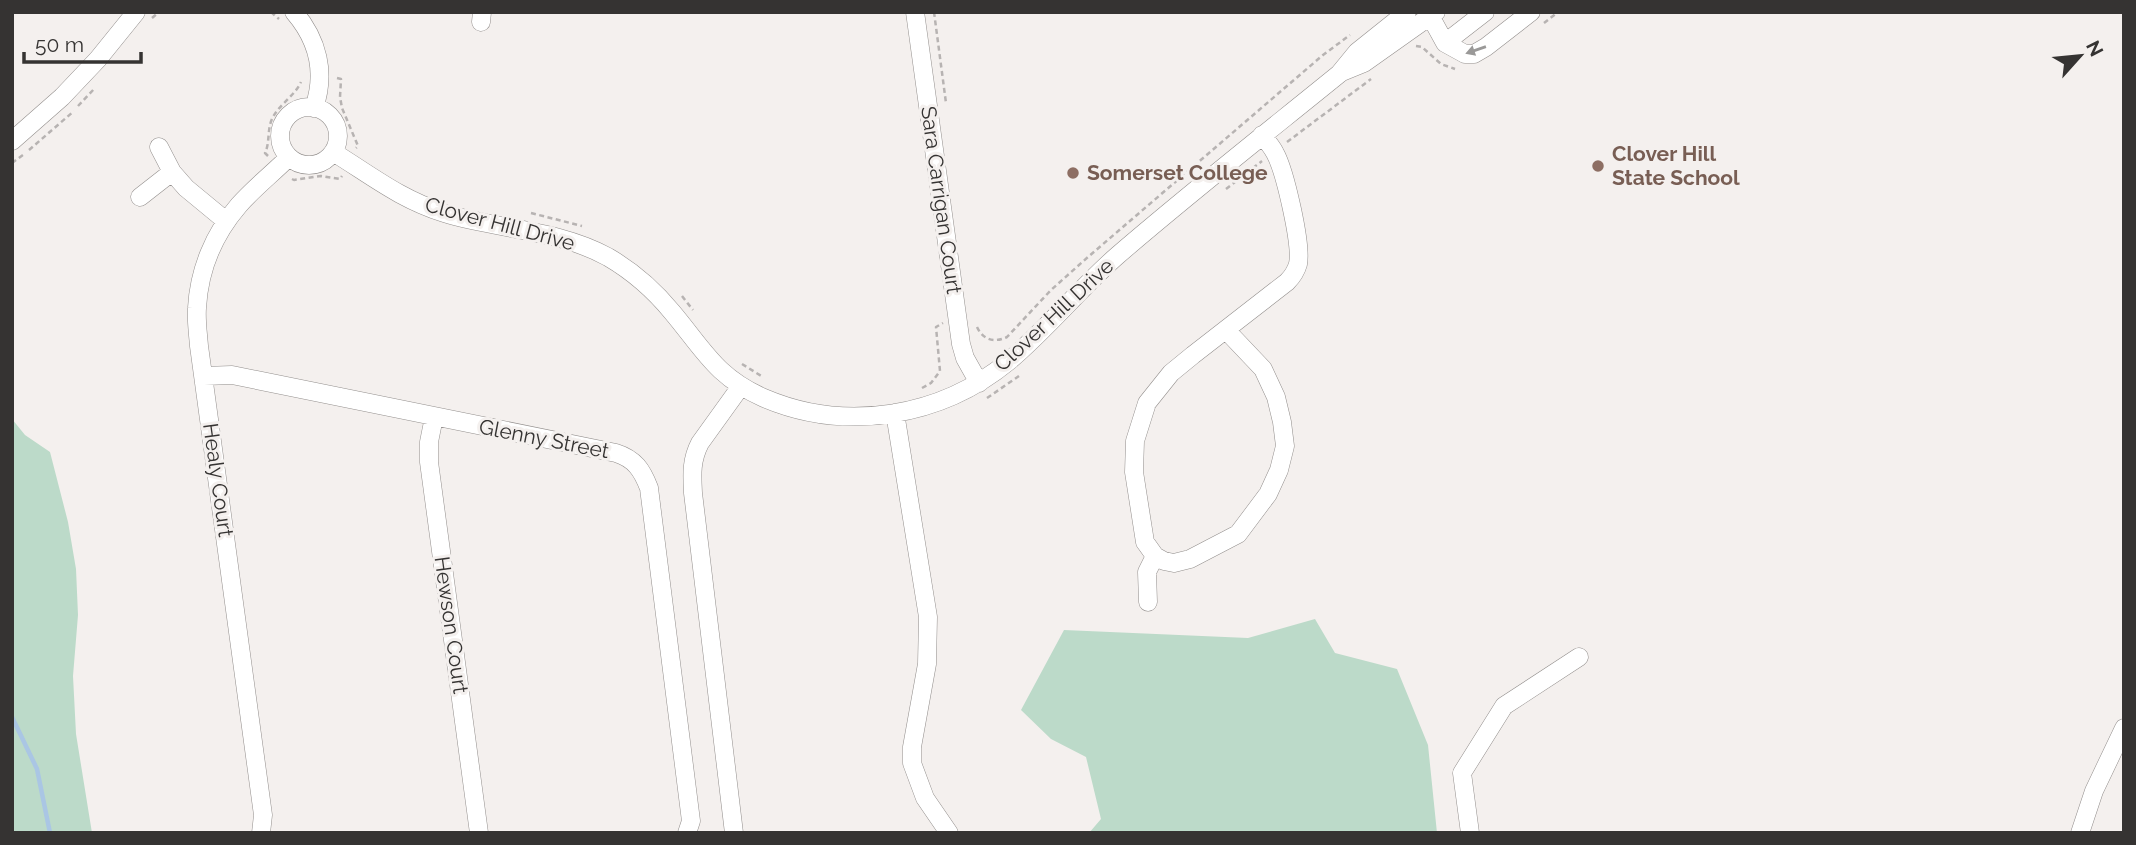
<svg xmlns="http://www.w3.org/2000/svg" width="2136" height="845" font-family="Raleway,sans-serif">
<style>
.green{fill:#bcdac9}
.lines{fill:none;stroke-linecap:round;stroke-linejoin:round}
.stream{stroke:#aac6e4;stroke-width:4.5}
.minor-casing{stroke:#928e8c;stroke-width:19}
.path{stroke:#b7b3b2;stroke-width:2.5;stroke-dasharray:5 3.5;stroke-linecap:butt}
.minor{stroke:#fff;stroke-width:18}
.oneway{fill:#9a9998}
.education-dot{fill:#8d6e63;stroke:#f4f0ee;stroke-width:2.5}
.labels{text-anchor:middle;stroke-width:6;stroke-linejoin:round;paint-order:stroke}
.education-label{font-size:21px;font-weight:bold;fill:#785e54;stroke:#f4f0ee;text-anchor:start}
.street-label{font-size:21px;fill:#353332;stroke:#f4f0ee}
</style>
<rect width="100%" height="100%" fill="#f4f0ee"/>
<path class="green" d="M12,419L25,435L50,452L68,522L76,569L78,615L73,676L76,734L92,833H12Z
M1315,619L1335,653L1397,669L1428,745L1437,833H1089L1101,819L1086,757L1051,739L1021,710L1064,630L1248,638Z"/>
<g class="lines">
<path class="stream" d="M12,717L37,769L50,833"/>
<g class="minor-casing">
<path id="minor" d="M294,12C318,40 326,73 314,108
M915,12L961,344L965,358L979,383
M1428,12L1445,43L1465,54H1474L1486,47L1531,12
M481,22L482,12
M1445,43L1485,12
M1342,72L1364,63L1436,12
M280 136a29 29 0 1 1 58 0a29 29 0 1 1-58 0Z
M12,141L62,97L98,59L136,12
M159,147L172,172L186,188L226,221
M333,152C372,176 400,199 444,213C499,230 557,229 608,257C632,271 654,290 672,312C704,350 716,377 764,398C846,433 941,417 1009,361C1048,328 1080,288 1118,255C1190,193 1265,134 1339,74L1357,52L1407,12
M140,197L172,172
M1226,330L1263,369L1276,397L1282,422L1285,446L1279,470L1268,494L1238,534L1190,559L1174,563L1164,561L1155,556L1145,542L1134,472L1135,441L1147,403L1171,373L1193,355L1287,282C1292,277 1296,271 1298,264C1302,245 1285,171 1275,153C1272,147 1267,141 1262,135
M204,376L232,375L616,453C635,459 642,470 649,488L691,821L687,833
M895,413L928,617L927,664L912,747V763L925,798L949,833
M434,417L429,442V462L479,833
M1148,602L1147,572L1155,556
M261,833L263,815L199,346C198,333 196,320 197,308C199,270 214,234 239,205C254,188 273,173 289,157
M734,833L693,493C692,475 691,460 700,443L741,386
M1470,833L1462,773L1504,706L1579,657
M2080,833L2094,791L2124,728"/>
</g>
<path class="path" d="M271,12L279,19
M934,12L946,103
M152,18L159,12
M1544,23L1558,12
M1416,46L1422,47L1441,64L1455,69
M337,78L341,79L340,97L342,108L358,146L356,148
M78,106L95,88
M1287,142L1371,79
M29,150L74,111
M268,156L265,153C270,143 267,130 272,119C279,104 294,97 301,82
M12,163L23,155
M292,179L294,180L321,176L340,179L342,176
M1226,189L1262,161
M531,213L582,226
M682,296L693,310
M977,327C983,340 994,343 1007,337L1051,290L1088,257L1323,55L1350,35
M742,364L763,377
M922,388L931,383L940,371L936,327L943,323
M987,398L1019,376"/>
<use href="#minor" class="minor"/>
</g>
<defs><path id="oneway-solid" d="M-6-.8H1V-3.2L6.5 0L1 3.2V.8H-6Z" transform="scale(1.75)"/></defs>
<use class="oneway" href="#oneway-solid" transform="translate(1476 50) rotate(161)"/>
<g class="education-dot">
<circle cx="1598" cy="166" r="7"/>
<circle cx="1073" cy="173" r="7"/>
</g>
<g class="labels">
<g class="education-label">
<text x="1612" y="161">Clover Hill<tspan x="1612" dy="24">State School</tspan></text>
<text x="1087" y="180">Somerset College</text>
</g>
<g class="street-label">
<text transform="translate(941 200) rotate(82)" y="7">Sara Carrigan Court</text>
<text transform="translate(500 224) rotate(15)" y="7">Clover Hill Drive</text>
<text transform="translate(1054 315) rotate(-43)" y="7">Clover Hill Drive</text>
<text transform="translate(544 439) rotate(11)" y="7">Glenny Street</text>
<text transform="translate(218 480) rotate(82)" y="7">Healy Court</text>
<text transform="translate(451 625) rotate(82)" y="7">Hewson Court</text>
</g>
</g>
<rect width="2136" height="845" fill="none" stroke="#353332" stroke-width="28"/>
<g transform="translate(2080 56) rotate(63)" stroke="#f4f0ee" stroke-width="5" paint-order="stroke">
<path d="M0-5L12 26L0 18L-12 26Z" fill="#353332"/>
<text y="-10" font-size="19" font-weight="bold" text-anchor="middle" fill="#353332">N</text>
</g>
<path d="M24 52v10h117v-10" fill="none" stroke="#353332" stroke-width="3.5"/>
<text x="35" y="52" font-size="21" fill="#353332" stroke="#f4f0ee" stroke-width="5" paint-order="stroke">50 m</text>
</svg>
